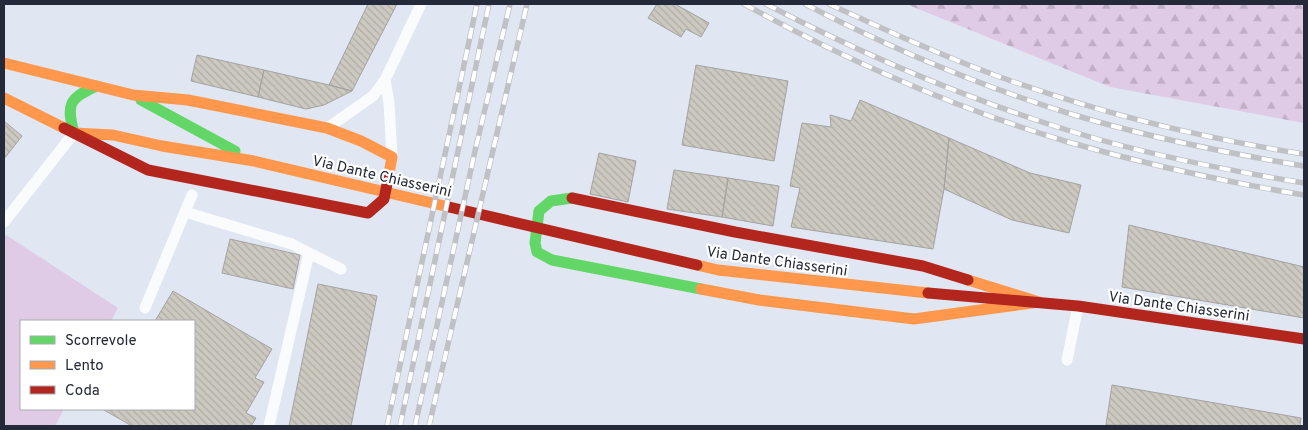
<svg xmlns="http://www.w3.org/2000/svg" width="1308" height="430" font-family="Overpass,sans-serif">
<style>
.forest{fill:url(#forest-firs)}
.green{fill:#e0cbe7}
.building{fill:url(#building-back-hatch);stroke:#a4a3a2}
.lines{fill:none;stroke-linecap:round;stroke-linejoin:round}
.lane{stroke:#fafbfd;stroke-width:11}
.fast{stroke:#63d668;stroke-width:11}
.slow{stroke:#ff974d;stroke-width:11}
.jam{stroke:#b3261e;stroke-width:11}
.rail-casing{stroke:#bfc1c4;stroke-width:5.5}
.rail{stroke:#fff;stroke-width:4;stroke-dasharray:11;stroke-linecap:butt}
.labels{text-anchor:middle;stroke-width:4.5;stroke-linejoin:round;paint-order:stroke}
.street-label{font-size:15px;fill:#242a39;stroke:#fff}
</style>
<defs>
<pattern id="forest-firs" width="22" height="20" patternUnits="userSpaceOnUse" patternTransform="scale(1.25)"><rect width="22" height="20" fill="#e0cbe7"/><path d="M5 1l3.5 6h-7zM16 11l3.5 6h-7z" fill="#c0aec7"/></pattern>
<pattern id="building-back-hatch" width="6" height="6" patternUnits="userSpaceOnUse" patternTransform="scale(1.25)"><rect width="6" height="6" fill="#ccc9c0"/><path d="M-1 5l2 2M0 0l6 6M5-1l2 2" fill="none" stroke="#afada6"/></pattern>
</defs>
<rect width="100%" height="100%" fill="#e1e6f3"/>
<path class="forest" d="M906,4H1304V123L1110,87Z"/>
<path class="green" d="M6,235L118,308L111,321H21V409H64L55,426H4V237Z"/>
<path class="building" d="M368,4H397L352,91L329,85Z
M657,4H675L709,23L701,37L686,29L681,37L648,18Z
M197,55L264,70L258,97L191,81Z
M696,65L788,81L774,161L682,145Z
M264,70L329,85L352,91L324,105L306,109L258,97Z
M860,100L949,138L944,189L933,249L791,227L800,188L790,186L802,123L831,127L830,115L851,121Z
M4,121L22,136L4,159Z
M949,138L1030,173L1081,185L1069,233L1012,220L944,189Z
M599,153L636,161L628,202L590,194Z
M674,170L728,178L722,217L667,209Z
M728,178L779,186L773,226L722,217Z
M1129,225L1304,267V318L1122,287Z
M230,239L300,255L293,289L222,273Z
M318,284L377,296L351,426H289Z
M173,291L272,349L255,378L264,382L246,413L256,418L251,426H132L104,410L105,409H194V321H155Z
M1112,385L1301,418L1300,426L1106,425Z"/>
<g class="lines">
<path class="lane" d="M385,80L389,103L392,155
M329,127L373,96L385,80L421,4
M185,212L292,244L309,253L269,426
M4,222L74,133
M309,253L341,269
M145,308L192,195
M1067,360L1078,306"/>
<path class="fast" d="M141,100L235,151
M74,133C66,104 69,98 97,86
M572,198L551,201L539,211L535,243L537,252L552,260L701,289"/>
<path class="slow" d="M4,63L133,95L188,100L327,128L361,141L392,157L388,179
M4,98L64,128
M74,133L113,135L162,146L254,161L449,207
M697,265L718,270L928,293
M701,289L759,300L914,319L1039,302L968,280"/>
<path class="jam" d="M64,128L148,170L368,213L384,199L388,179
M572,198L735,232L923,266L968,280
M449,207L697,265
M928,293L1078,306L1304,339"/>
<g class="rail-casing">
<path id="rail" d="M744,4C846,60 955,108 1068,142C1145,164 1225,182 1304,195
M766,4C864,55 962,97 1067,130C1143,154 1225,170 1304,183
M805,4C890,48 980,86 1071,114C1147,137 1226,153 1304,166
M829,4C890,32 951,60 1014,82C1108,115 1206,139 1304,154
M387,426L477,4
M400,426L489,4
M415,426L475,151L510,4
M429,426L527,4"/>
</g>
<use href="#rail" class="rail"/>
</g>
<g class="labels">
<g class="street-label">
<text transform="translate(382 176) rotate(13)" y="5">Via Dante Chiasserini</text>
<text transform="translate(777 261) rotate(8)" y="5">Via Dante Chiasserini</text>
<text transform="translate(1179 306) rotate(8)" y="5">Via Dante Chiasserini</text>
</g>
</g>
<rect width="1308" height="430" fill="none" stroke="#242a39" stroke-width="10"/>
<rect x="20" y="320" width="175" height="90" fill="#ffffff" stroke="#a7aab0"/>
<rect x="30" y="336" width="25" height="8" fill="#63d668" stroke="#a7aab0"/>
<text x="65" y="345" font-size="15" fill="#242a39">Scorrevole</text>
<rect x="30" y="361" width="25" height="8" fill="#ff974d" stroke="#a7aab0"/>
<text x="65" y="370" font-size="15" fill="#242a39">Lento</text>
<rect x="30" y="386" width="25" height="8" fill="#b3261e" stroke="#a7aab0"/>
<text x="65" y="395" font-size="15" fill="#242a39">Coda</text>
</svg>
